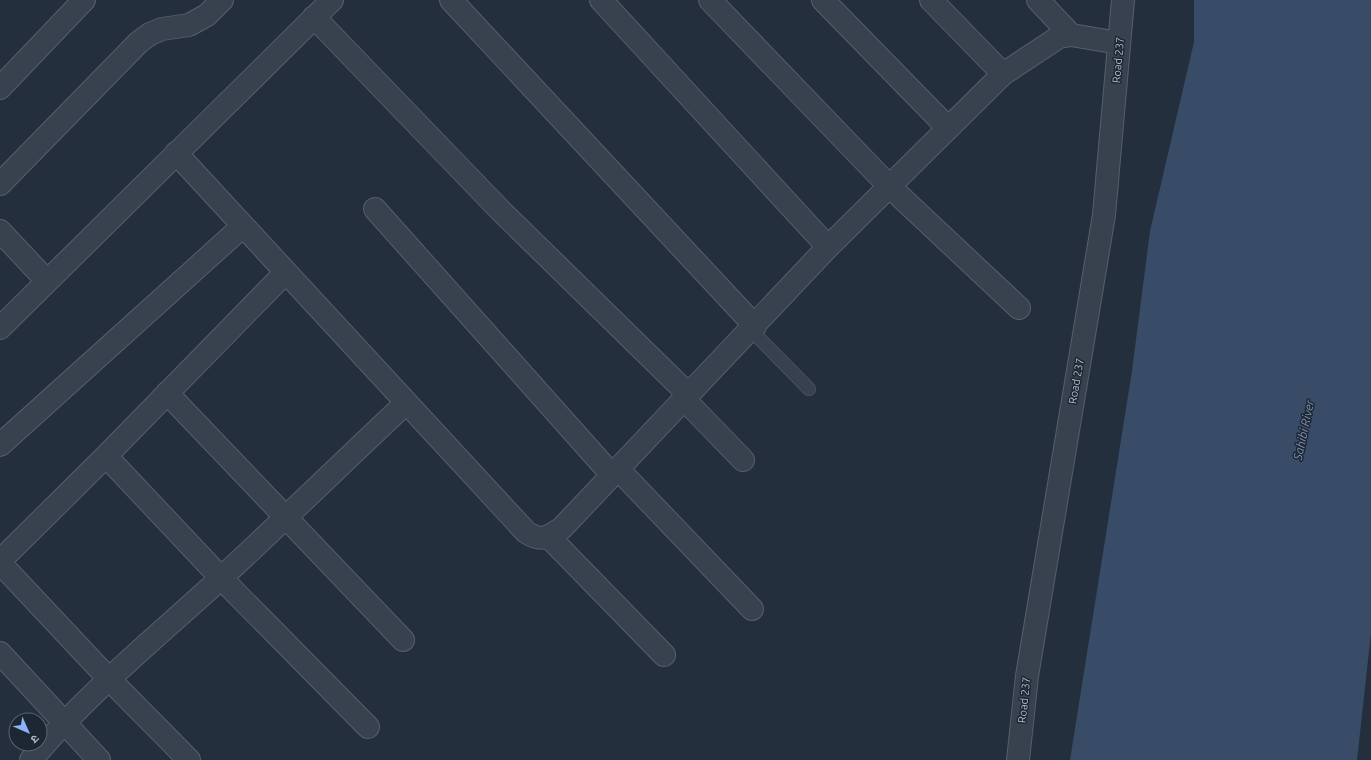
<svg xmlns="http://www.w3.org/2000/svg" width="1371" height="760" font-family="Ubuntu,'Noto Sans Devanagari',sans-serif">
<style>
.water{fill:#394c67}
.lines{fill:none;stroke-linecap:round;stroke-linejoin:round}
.service-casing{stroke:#565f6c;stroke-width:14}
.minor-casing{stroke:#565f6c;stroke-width:24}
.tertiary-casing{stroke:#565f6c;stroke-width:24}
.service{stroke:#38414e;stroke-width:13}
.minor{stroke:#38414e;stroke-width:22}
.tertiary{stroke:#38414e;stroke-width:22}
.labels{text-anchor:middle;stroke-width:3;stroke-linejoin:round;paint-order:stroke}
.street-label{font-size:11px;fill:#b4bcc9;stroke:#1d2633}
.water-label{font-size:12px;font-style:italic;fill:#7c92b1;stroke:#1d2633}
</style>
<rect width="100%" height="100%" fill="#242f3e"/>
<path class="water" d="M1194,0H1371V633L1357,760H1070L1132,371L1150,231L1194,42Z"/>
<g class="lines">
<g class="service-casing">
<path id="service" d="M751,330L809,389"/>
</g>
<g class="minor-casing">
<path id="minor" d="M451,0L755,326
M601,0L828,247
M710,0L889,186L1019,308
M823,0L948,128
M931,0L1003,74
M1038,0L1071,35
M314,17L501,211L688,394
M0,88L84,0
M176,153L526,532C541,542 547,538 562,528L828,247L1003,74L1059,37L1071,35L1119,43
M0,184L139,42L150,34L162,29L189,25L207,15L222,0
M375,209L612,475
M0,231L47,281
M0,328L332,0
M167,393L403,640
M683,398L743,460
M0,445L243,226
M106,456L221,578L368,727
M618,469L752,609
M549,537L664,655
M0,561L106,456L286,272
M0,563L109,679L189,760
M0,653L99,760
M31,760C87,694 155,638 219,580C282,522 344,461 406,403"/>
</g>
<g class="tertiary-casing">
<path id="tertiary" d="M1018,760L1027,676L1104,215L1123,0"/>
</g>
<use href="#service" class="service"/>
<use href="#minor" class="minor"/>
<use href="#tertiary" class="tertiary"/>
</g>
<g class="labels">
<g class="street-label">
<text transform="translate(1118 60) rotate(-85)" y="4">Road 237</text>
<text transform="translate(1076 381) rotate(-80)" y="4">Road 237</text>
<text transform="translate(1024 700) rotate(-84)" y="4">Road 237</text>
</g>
<g class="water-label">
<text transform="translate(1304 430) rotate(-78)" y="4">Sahibi River</text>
</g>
</g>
<g transform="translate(28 732) rotate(135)"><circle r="19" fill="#1d2633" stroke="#59626f"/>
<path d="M0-3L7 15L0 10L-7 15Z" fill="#8ab4f8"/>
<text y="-6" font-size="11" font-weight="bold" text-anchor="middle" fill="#b4bcc9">उ</text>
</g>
</svg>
